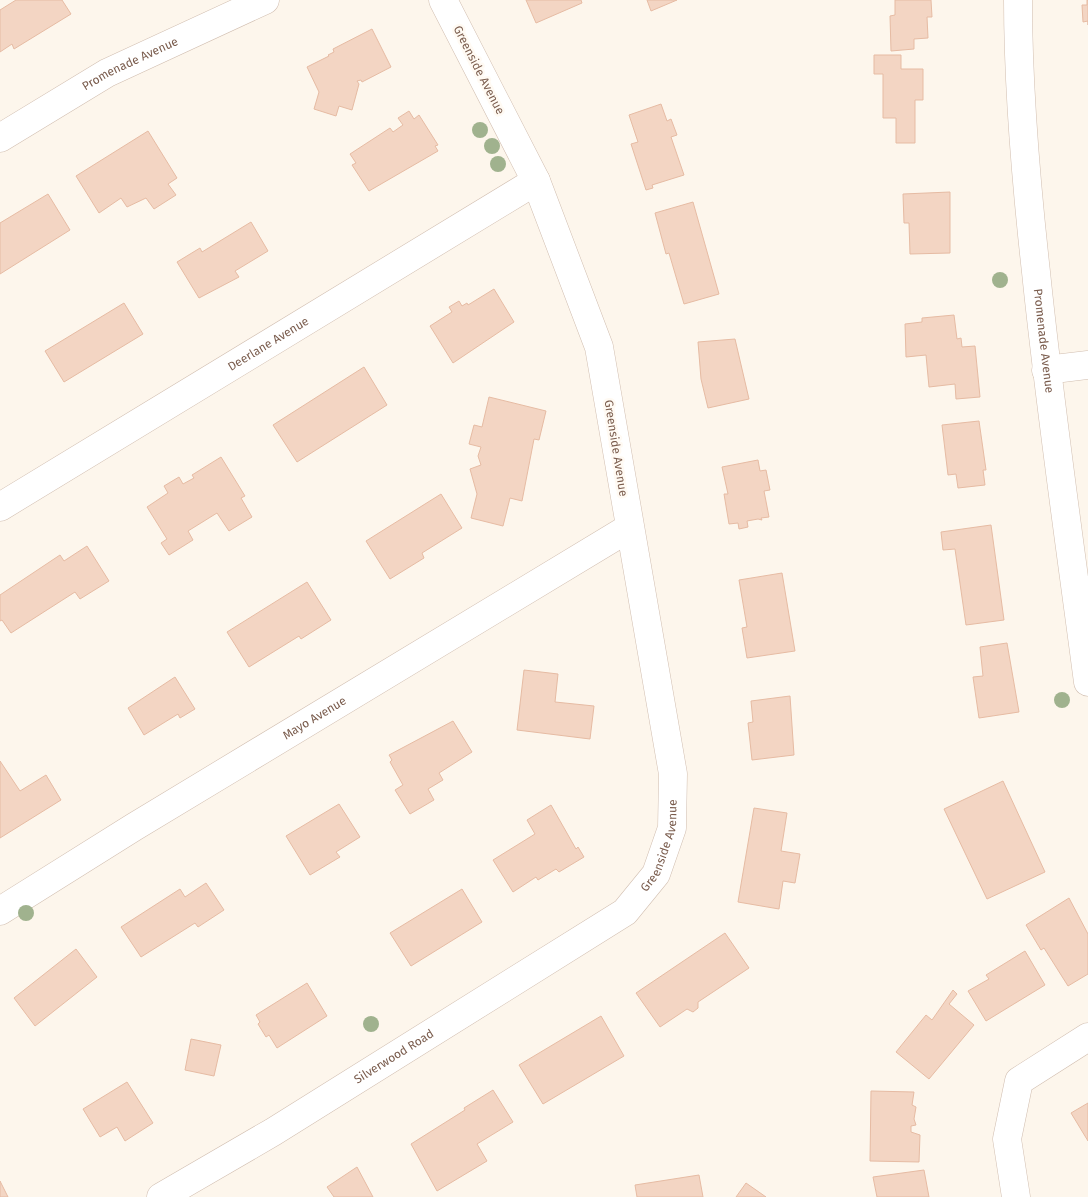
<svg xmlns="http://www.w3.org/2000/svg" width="1088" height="1197" font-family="'Fira Sans',sans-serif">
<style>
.building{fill:#f3d5c3;stroke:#e6bba3}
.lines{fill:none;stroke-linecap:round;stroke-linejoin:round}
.minor-casing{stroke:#d1beb0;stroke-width:29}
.minor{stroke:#fff;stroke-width:28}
.tree{fill:#a0b28e}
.labels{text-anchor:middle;stroke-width:5;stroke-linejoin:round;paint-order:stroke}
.street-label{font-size:12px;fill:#7a5c4d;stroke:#fffaf3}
</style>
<rect width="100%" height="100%" fill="#fdf6ec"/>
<path class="building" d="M16,0H62L71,14L14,49L12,44L0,52V10Z
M526,0H581L582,3L536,23Z
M647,0H677L651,11Z
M895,0H931L932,17H927L928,38L914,39V49L891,51L890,16L895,15Z
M1087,0H1088V25V21L1083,22L1082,5H1087Z
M372,29L391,67L362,82L361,80L357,81L359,84L352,110L339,106L336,116L314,109L319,92L307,67L329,56L328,55L334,52L333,49Z
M874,55H901V69H923V100H915V143H896V118H883V74H874Z
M661,104L667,121L671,119L677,135L671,137L684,175L652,185L653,188L646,190L631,144L638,142L629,115Z
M409,111L414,119L419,115L438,145L435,146L438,151L369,191L352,165L356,163L350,154L390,128L393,132L403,125L398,118Z
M148,131L177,178L168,184L176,195L154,209L146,198L127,207L121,198L99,213L76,176Z
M950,192V253L910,254L909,223H904L903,194Z
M48,194L70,230L0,274V223Z
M693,202L719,294L684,304L669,253L666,254L655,213Z
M251,222L268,251L235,271L239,277L199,298L177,262L200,248L202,252Z
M494,289L514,322L453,363L430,326L452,312L449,307L459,301L462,306L467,303L468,305Z
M124,303L143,334L64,382L45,351Z
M954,315L957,339L961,338L962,347L975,346L980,397L956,399L955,384L929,387L926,355L906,357L905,324L922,322V318Z
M735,339L749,399L708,408L701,379L698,342Z
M364,367L387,405L297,462L273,425Z
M489,397L546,411L539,440L534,439L522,501L510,498L503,526L471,518L477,494L470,469L481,465L478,456L481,447L469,444L474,425L482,427Z
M979,421L986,470H983L985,485L958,488L956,474L948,475L942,425Z
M221,457L245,496L241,498L252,517L229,531L217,513L188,531L193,540L169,555L161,543L167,539L147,507L168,493L164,486L179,477L183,484L194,478L192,475Z
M758,460L760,471L766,470L770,490L764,491L769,517L761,518L762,520L758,519L747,521L748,527L739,529L738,523L729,524L724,494H728L722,467Z
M441,494L462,528L422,553L424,558L390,579L366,541Z
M991,525L1004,620L966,625L955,549L943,550L941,532Z
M87,546L109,581L80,599L75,592L11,633L2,620L0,621V595L60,555L64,561Z
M782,573L795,651L747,658L742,628L747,627L739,580Z
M307,582L331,620L301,639L299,636L249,667L227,632Z
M1007,643L1019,712L979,718L973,677L983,676L980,647Z
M524,670L558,674L555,702L594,706L590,739L517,730Z
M175,677L195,709L180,718L178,714L144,735L128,708Z
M790,696L794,755L752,760L748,723L753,722L751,701Z
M453,721L472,752L439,773L443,780L428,789L434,800L410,814L395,790L403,785L390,762L392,760L389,755Z
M0,761L20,791L46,775L61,800L0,838Z
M1003,781L1045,872L987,899L944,809Z
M339,804L360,837L336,852L340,857L310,875L286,836Z
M551,805L576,849L578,847L584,857L559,872L556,869L538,880L536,877L513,892L493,860L535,834L527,820Z
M754,808L787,813L781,851L800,854L795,883L783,881L779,909L738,902Z
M206,883L224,910L198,927L195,923L141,957L121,927L180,889L185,897Z
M462,889L482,922L411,966L390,933Z
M1069,898L1088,934V974L1068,986L1044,948L1041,950L1026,925Z
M725,933L749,968L698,1002V1008L693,1012L687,1009L660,1027L636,993Z
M76,949L97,977L35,1026L14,998Z
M1025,951L1045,985L986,1021L968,991L989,979L986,975Z
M307,983L327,1016L277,1048L269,1035L266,1037L258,1024L260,1022L256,1015Z
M953,990L957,994L949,1004L974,1025L929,1079L896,1052L926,1015L932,1020Z
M601,1016L624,1056L543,1104L519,1065Z
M191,1039L221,1045L214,1076L185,1070Z
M127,1082L153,1123L125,1141L117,1127L100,1137L83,1109Z
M493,1090L513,1122L477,1144L487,1161L437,1191L411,1144L465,1110L464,1108Z
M871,1091L914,1092L912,1105L916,1107L914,1119L916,1125L911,1126V1132L920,1135L919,1162L870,1161Z
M1088,1103V1141L1071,1113Z
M357,1167L373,1197H334L327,1187Z
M924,1170L929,1197H877L873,1177Z
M699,1175L703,1197H637L635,1185Z
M0,1181L8,1197H0Z
M746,1183L766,1197H736Z"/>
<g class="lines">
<g class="minor-casing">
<g id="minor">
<path id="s1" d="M1018,0C1018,91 1026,182 1036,272C1050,409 1070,545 1088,682"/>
<path id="s2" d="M0,138L107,73L265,0"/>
<path d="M1046,370L1088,365"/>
<path id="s3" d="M0,507L536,181"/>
<path id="s4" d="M0,911L134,827L629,528"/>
<path id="s5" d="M161,1197L273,1132L625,912L656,874L672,828L673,774L599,347L536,181L443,0"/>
<path d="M1016,1197L1007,1139L1019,1081L1088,1037"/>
</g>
</g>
<use href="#minor" class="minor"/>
</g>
<g class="tree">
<circle cx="480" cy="130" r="8"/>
<circle cx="492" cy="146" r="8"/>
<circle cx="498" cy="164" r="8"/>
<circle cx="1000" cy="280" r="8"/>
<circle cx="1062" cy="700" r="8"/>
<circle cx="26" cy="913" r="8"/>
<circle cx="371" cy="1024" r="8"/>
</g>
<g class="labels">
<g class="street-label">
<text dy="4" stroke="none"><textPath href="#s2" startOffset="150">Promenade Avenue</textPath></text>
<text transform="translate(479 70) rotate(63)" y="4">Greenside Avenue</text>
<text dy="4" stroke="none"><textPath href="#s1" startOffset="342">Promenade Avenue</textPath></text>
<text dy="4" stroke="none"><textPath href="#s3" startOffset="314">Deerlane Avenue</textPath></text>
<text transform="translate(616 448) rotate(81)" y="4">Greenside Avenue</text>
<text dy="4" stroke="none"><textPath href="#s4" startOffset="369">Mayo Avenue</textPath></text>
<text dy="4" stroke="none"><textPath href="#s5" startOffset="622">Greenside Avenue</textPath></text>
<text dy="4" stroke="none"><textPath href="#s5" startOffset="272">Silverwood Road</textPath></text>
</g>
</g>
</svg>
